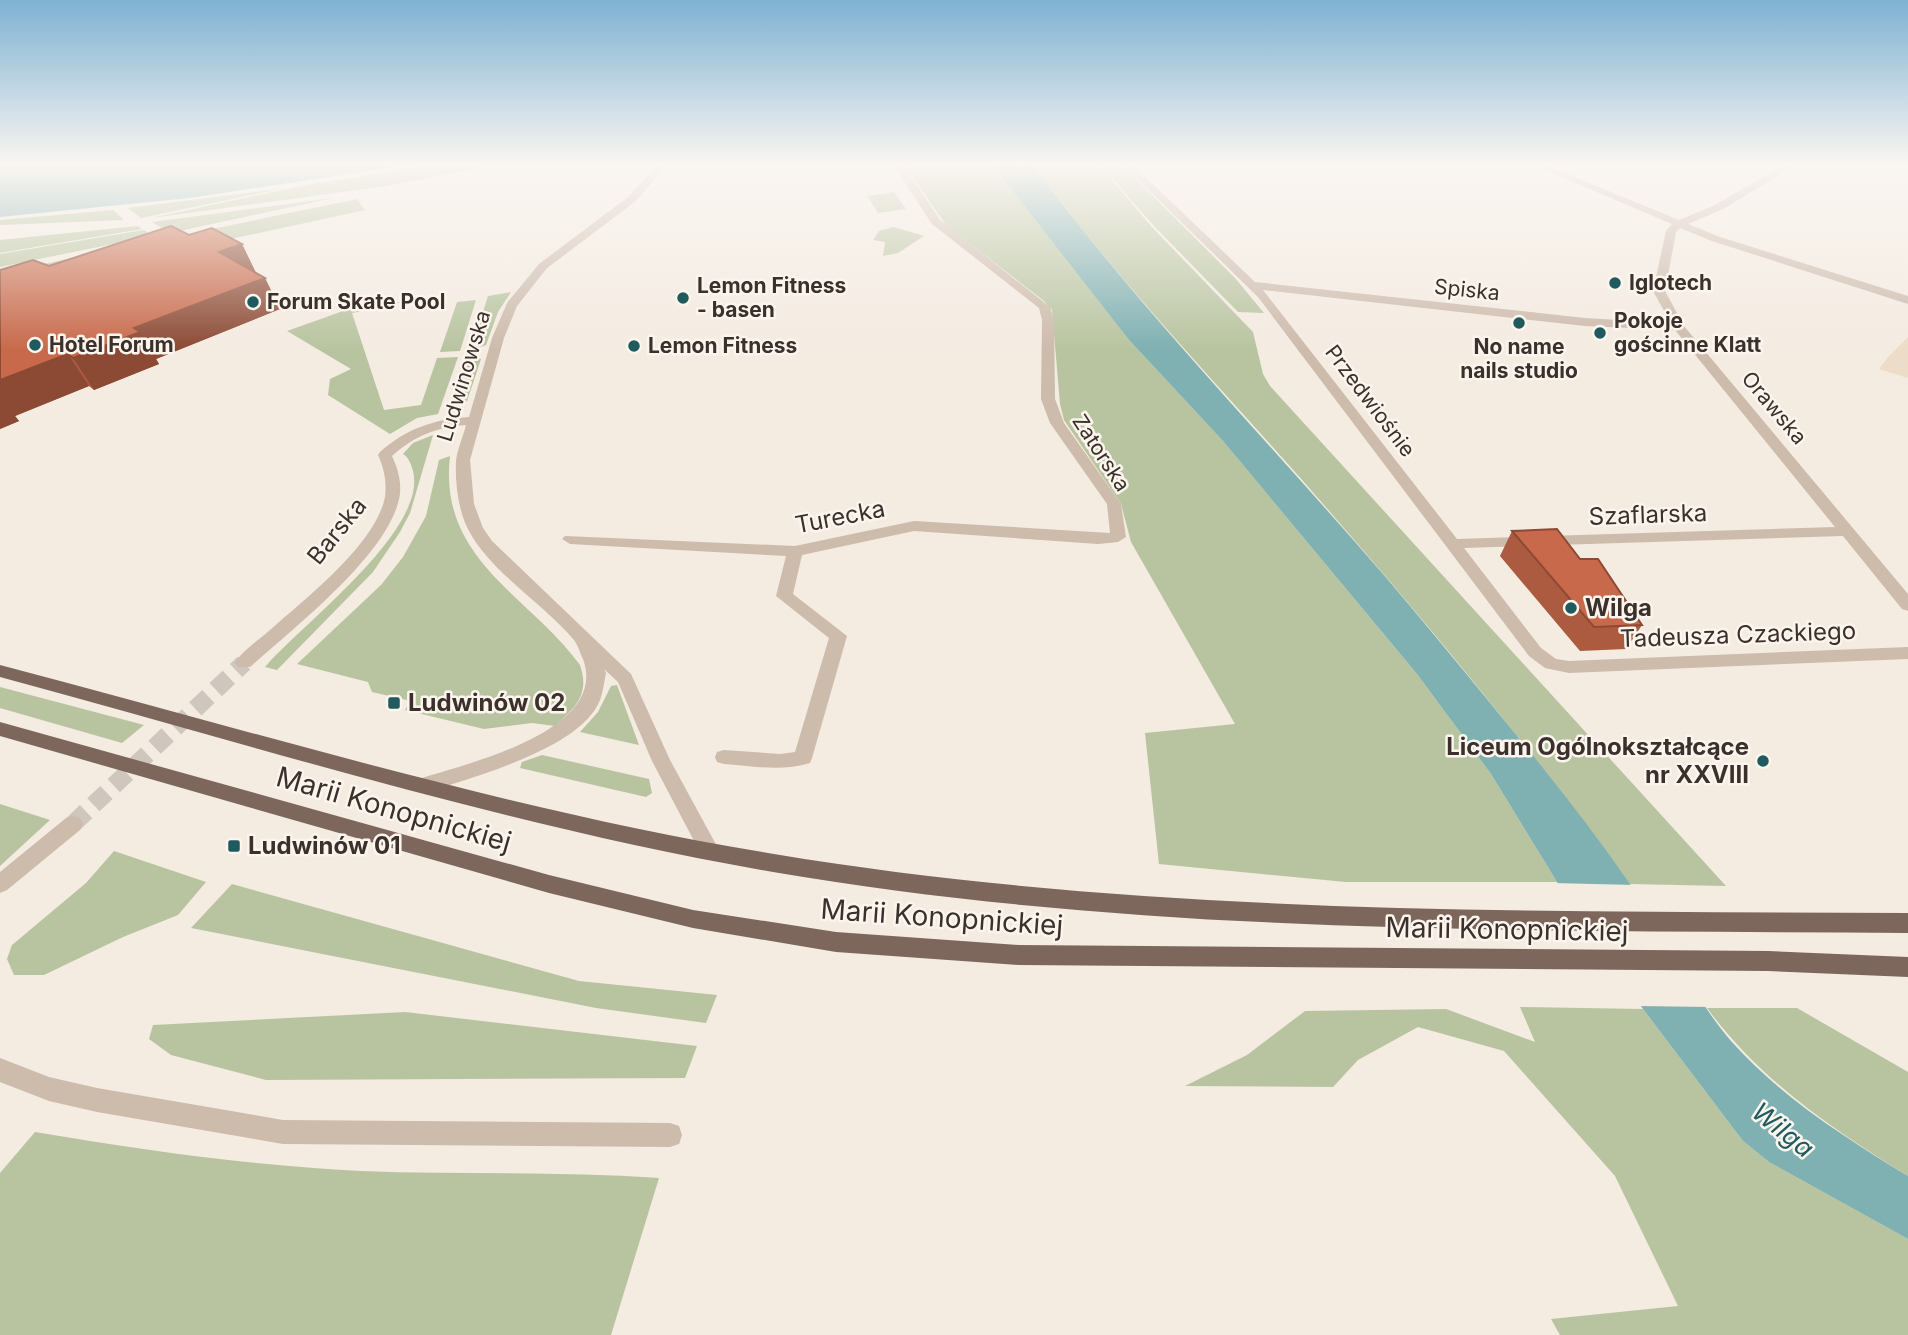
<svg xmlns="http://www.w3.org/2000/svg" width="1908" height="1335" font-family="Inter,sans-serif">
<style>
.green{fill:#b8c4a0}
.plaza{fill:#ecdcc8}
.water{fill:#7fb0b2}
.pier{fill:#f4ebe1}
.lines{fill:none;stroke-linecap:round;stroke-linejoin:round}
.street-tunnel{stroke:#cfc6bd;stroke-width:18;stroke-dasharray:18 10;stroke-linecap:butt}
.street{fill:#cdbbac;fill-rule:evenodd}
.primary{fill:#7d675c;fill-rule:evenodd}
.wall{fill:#ac5a40}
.shaded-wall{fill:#8c4a34}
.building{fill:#c8694b;stroke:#8c4a34;stroke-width:2}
.poi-dot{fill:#1f5a5e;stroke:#fbf5ee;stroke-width:2.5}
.labels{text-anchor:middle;stroke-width:5;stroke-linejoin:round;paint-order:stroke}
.far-poi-label{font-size:21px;font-weight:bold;fill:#3b302b;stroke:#fbf5ee;text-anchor:start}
.far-street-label{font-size:21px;fill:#3b302b;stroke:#fbf5ee}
.street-label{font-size:24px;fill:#3b302b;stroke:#fbf5ee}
.poi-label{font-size:24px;font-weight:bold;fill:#3b302b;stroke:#fbf5ee;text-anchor:start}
.water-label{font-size:26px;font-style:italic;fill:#1f5a5e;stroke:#fbf5ee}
.near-street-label{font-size:28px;fill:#3b302b;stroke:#fbf5ee}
</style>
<rect width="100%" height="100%" fill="#f4ebe1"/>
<path class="green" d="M440,163H507L387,186L151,218L301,186Z
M903,163H992L1129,340L1223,441L1417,674L1491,774L1557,882H1346L1159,864L1145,733L1235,724L1131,542L1121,504L1064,420L1060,404L1052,310L1044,301L946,225Z
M1031,163H1098L1150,225L1253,332L1263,374L1270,386L1726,886L1630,884C1528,744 1417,611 1303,481C1210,376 1114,276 1031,163Z
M1099,163H1120L1235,278L1264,313L1238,312L1152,224Z
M285,188L141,218L128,208Z
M894,192L906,209L878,213L867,196Z
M333,198L170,233L152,222Z
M357,199L365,210L185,249L0,273Z
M113,210L124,220L0,225V220Z
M138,226L142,229L0,253V240Z
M894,227L924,236L898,253L883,256L885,242L873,240L879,231Z
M144,230L152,236L0,267V254Z
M511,292L498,312L486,345L471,350L488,296Z
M413,300L352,313L384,410L421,405L437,358L458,357L438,414L417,418L390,434L328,395L330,379L351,369L287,331L343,311Z
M476,300L460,351L440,352L457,302Z
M470,356L481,359L467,401L453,409Z
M433,435L410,513L400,532L373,572L277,670L265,667C302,624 428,530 413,471C411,463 408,457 403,454L413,443Z
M450,456C438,560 529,595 580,665C590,694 576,707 555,726L532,723L484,729L405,710L411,701L372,692L368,682L297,664L381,585L403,557L426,516L439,460Z
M617,685L639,745L580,732L598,712L611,686Z
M0,687L144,725L122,743L0,708Z
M542,755L649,779L652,793L646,797L520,768L522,762Z
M0,804L50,820L0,866Z
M114,851L206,882L178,915L123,937L44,975H14L7,959L12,945L86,883Z
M232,884L579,981L717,995L706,1023L596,1008L191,928Z
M1520,1007L1643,1009L1743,1141L1769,1162L1908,1239V1335H1560L1551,1319L1678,1306L1615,1176L1504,1051L1418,1027L1358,1060L1333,1087L1185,1086L1247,1055L1305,1011L1446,1009L1535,1042Z
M1707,1008H1797L1908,1072V1176C1832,1129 1761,1081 1707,1008Z
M405,1012L697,1046L685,1078L266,1080L171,1055L149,1039L153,1025Z
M35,1132C143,1150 252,1166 361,1171C461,1175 560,1171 659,1178L611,1335H0V1173Z"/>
<path class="plaza" d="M1908,337V378L1879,369L1888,357Z"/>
<path class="water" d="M0,163H420L189,198L0,217Z
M991,163H1031C1156,332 1307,479 1440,642C1504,720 1570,798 1628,881C1664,932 1690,993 1731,1041C1781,1097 1844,1137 1908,1176V1239L1769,1162L1743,1141L1643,1009L1557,882L1491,774L1417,674L1223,441L1129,340Z"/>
<path class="pier" d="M1553,883L1635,885L1710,1007L1637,1006Z"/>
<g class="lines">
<path class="street-tunnel" d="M73,824L244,663"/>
<path class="street" d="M659,163H669L636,201L547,268L517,306L504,338L470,460L474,504L483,528L492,541L631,674L670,760L719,850L716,856L709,859L702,856L652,761L618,682L604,669L606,673C604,682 603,692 600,700C581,749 470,778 423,793L416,790L413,785L416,780C464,764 610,732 583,659C580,653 578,645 574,640C543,603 490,572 468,529C458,510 455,482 456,461C457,450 463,437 466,425C437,427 414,436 392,456C399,471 403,487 398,503C383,558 293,629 250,667H238L235,663C243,650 259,640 270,630C305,599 376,544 385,497C387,482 384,468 378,455L380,452C406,429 434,419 469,417L492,338L507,303L539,264L628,197Z
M892,163H902L940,220L1050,307L1054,320L1055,399L1064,423L1121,504L1126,537L1118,542L1098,544L914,531L802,555L793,594L847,636L812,758L810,763C782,772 752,766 724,764L717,762L715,757L717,752L724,750L780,754L795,752L829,638L776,596L786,556L570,544L562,539L565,536L795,546L914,521L1110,533L1107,504L1050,423L1041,399L1042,320L1039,308L932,224Z
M1121,163H1131L1255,282L1585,318L1671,323L1653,291L1666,231L1672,224L1528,163H1541L1679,220L1715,205L1787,163H1799L1723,209L1688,224L1720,237L1908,296V304L1712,241L1680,228L1676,232L1665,291L1684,326L1908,594V611L1902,609L1843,536L1464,548L1541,648L1556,659L1569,661L1908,647V659L1569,673L1545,668L1529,656L1258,297ZM1263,290L1585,326L1675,330L1835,527L1457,539Z
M73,816L80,818L83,824L80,830L7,890L0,893V872L66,818Z
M0,1058L49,1077L97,1088L283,1120L670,1123L679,1126L682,1135L679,1144L670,1147L283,1144L97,1112L49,1101L0,1082Z"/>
<path class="primary" d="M0,665C256,732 512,811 774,854C1148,916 1530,911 1908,913V933C1529,930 1148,936 773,872C511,827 256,746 0,677Z
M0,722L549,875L693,910L836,932L1019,945L1768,951L1908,957V977L1768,971L1019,965L836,952L693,928L549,893L0,736Z"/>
</g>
<path class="wall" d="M189,235L242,244L256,273L265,278L280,309L156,359L159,364L94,390L89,386L15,416L19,421L0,429L49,266Z
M1512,531L1580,559L1642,625L1626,649L1580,651L1500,556Z"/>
<path class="shaded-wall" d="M242,244L256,273L219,252Z
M265,278L280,309L156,359L159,364L94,390L73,358L134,328Z
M68,354L89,386L15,416L19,421L0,429V380Z"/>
<path class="building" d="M171,226L189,235L212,228L242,244L219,252L265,278L134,328L140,332L73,358L68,354L0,380V270L33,260L49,266Z
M1557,529L1580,559H1598L1642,625L1594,627L1512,531Z"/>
<linearGradient id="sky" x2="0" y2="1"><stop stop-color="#7eb2d2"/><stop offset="0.47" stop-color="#faf6f2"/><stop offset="1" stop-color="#faf6f2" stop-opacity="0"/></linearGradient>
<rect width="1908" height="350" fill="url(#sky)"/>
<g class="poi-dot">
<circle cx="1615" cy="283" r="7"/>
<circle cx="683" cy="298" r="7"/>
<circle cx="253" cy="302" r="7"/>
<circle cx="1519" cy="323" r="7"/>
<circle cx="1600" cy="333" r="7"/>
<circle cx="35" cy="345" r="7"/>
<circle cx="634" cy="346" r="7"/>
<circle cx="1571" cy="608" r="7"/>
<rect x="387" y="696" width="14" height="14" rx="3.5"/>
<circle cx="1763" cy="761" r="7"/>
<rect x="227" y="839" width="14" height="14" rx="3.5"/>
</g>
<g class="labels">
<g class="far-poi-label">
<text x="1629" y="290">Iglotech</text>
<text x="697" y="293">Lemon Fitness<tspan x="697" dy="24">- basen</tspan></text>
<text x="267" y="309">Forum Skate Pool</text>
<text x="1614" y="328">Pokoje<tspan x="1614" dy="24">gościnne Klatt</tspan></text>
<text x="49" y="352">Hotel Forum</text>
<text x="648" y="353">Lemon Fitness</text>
<text x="1519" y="354" text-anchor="middle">No name<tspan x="1519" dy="24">nails studio</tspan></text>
</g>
<g class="far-street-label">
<text transform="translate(1467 290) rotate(6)" y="7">Spiska</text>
<text transform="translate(464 376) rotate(-73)" y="7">Ludwinowska</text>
<text transform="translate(1370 401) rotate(53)" y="7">Przedwiośnie</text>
<text transform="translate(1774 408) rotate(50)" y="7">Orawska</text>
<text transform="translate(1101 453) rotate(57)" y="7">Zatorska</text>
</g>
<g class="street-label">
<text transform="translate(1648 515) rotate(-2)" y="8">Szaflarska</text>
<text transform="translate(840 517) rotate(-11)" y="8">Turecka</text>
<text transform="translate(337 531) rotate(-51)" y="8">Barska</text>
<text transform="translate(1738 635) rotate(-2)" y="8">Tadeusza Czackiego</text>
</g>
<g class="poi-label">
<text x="1585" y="616">Wilga</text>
<text x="408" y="711">Ludwinów 02</text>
<text x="1749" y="755" text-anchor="end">Liceum Ogólnokształcące<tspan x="1749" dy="28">nr XXVIII</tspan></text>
<text x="248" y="854">Ludwinów 01</text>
</g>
<g class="water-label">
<text transform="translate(1783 1130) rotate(39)" y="9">Wilga</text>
</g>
<g class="near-street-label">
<text transform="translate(394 809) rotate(16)" y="10">Marii Konopnickiej</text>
<text transform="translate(942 917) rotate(4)" y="10">Marii Konopnickiej</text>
<text transform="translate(1507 929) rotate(1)" y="10">Marii Konopnickiej</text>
</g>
</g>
</svg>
